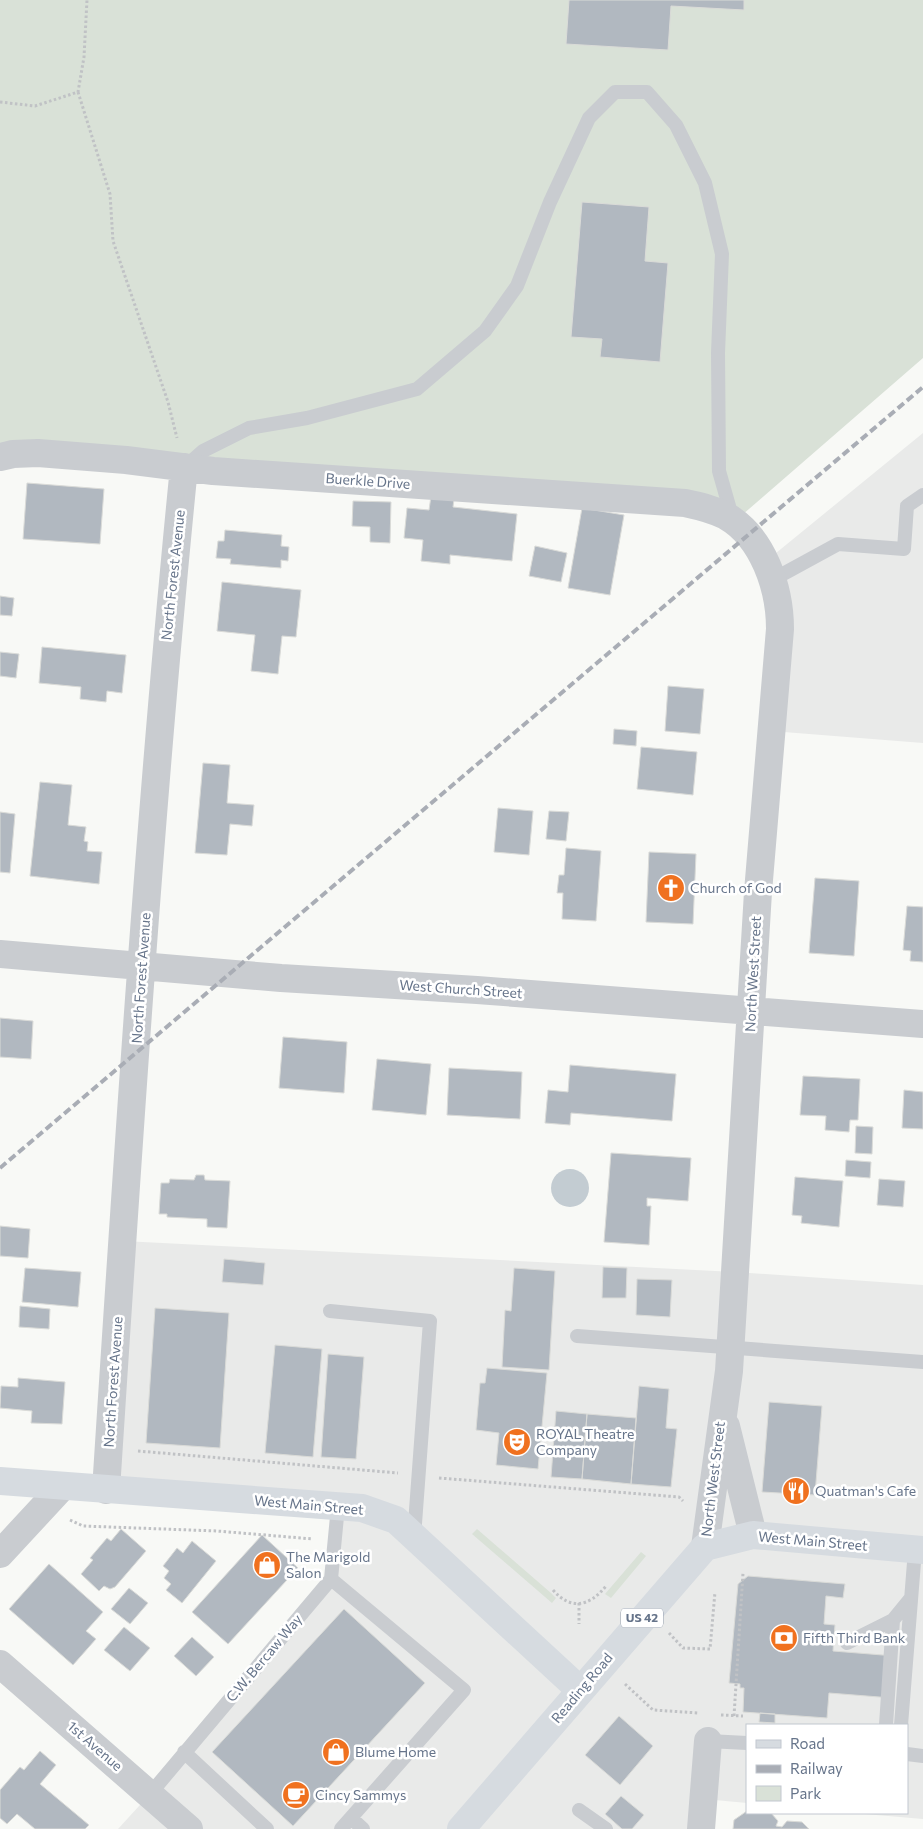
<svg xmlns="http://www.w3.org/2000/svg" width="923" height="1829" font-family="Commissioner,sans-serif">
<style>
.built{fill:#e9eae9}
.green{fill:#d9e1d7}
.water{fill:#c3ccd2}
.building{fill:#b1b8c0;stroke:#dadbd8}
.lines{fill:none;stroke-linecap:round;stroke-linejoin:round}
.path{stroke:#c0c2c5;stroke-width:3;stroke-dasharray:2.5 2.5;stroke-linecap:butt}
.lane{stroke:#c9ccd0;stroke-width:14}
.street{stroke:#c9ccd0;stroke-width:28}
.secondary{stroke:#d6dbe0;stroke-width:28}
.primary{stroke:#d6dbe0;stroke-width:28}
.rail{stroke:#a9adb5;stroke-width:4;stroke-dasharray:8 4;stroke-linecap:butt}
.labels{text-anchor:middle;stroke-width:5;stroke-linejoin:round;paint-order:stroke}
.shield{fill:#fff;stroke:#949ead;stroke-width:1}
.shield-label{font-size:12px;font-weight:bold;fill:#66748a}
.street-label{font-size:14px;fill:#66748a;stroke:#fff}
.poi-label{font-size:14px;fill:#66748a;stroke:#fff;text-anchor:start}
</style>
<rect width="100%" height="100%" fill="#f8f9f6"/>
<path class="built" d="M923,433V743L771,731L765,562Z
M123,1241L735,1272L923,1285V1819L853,1813H907V1725H747V1803L704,1799L701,1829H118L150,1794L331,1579L337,1506L106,1490Z"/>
<path class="green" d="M0,0H923V358L734,522L685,503L0,453Z
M477,1529L551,1593L556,1598L552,1603L472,1534Z
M641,1552L646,1556L611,1598L605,1594Z"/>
<path class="water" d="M551 1188a19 19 0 1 1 38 0a19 19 0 1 1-38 0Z"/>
<path class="building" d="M569,0H744V10L671,6L668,50L566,44Z
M582,202L649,207L645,261L668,263L660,362L600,357L602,339L571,337Z
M27,483L104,489L100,544L23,539Z
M431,496L454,499L453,507L517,514L512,561L450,555V564L421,561L423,540L404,538L407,508L429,510Z
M353,501L391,502L390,543L370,542V527L352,526Z
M582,508L624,515L610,595L568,588Z
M225,530L282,535L281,546L289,547L288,561L281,560V568L230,564L231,559L216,558L218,541H224Z
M535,546L567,553L561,582L529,576Z
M222,582L301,590L296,637L282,636L278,674L251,671L255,635L217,631Z
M0,596L14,598L12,616L0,615Z
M42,647L126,655L122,693L107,691L106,702L80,699L81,687L39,683Z
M0,652L19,654L16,678L0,676Z
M668,686L704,689L700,734L665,731Z
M614,729L637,731L636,746L613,744Z
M641,747L697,752L693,795L637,789Z
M203,763L230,765L227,803L254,805L252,826L230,824L227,855L195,853Z
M40,782L72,785L68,825L86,827L84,841L88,842L87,851L102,852L99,884L30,876Z
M498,808L533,811L529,855L494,852Z
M549,811L569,812L566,841L546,839Z
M0,812L15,814L10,873L0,872Z
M566,848L601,851L596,921L562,919L563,893H557L559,875H564Z
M649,852L696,854L693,924L646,922Z
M815,878L859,881L854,956L809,953Z
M907,906L923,907V962L910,961L911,951L903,950Z
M0,1018L33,1021L31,1059L0,1057Z
M283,1037L347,1042L344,1093L279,1088Z
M377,1059L431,1064L426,1115L372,1110Z
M570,1065L676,1074L672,1121L571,1113L570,1125L545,1123L548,1090L568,1092Z
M449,1068L522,1072L520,1119L447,1115Z
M803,1076L860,1079L858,1120H850L849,1132L825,1130L826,1116L800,1115Z
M904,1090L923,1092V1129L902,1128Z
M856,1126L873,1127L872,1154L855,1153Z
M611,1153L691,1158L688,1201L647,1198V1206H651L649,1245L604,1242Z
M846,1160L871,1162L870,1178L845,1176Z
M196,1175H204L205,1180L230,1181L227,1228L207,1227V1219L167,1217V1214H159L161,1183H169L170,1179L194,1180Z
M795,1177L843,1181L839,1227L801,1223L802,1216L792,1215Z
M879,1179L905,1181L903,1207L877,1205Z
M0,1226L30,1229L28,1258L0,1256Z
M224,1259L265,1263L263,1285L222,1282Z
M603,1267L627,1268L626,1298H602Z
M25,1268L81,1272L78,1307L22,1302Z
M514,1268L555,1271L549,1370L502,1367L505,1310L511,1311Z
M637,1279L672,1280L670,1317L636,1315Z
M20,1306L50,1309L49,1329L19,1327Z
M155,1308L229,1313L220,1448L146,1443Z
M275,1345L322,1349L313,1457L265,1453Z
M328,1354L364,1357L356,1459L321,1457Z
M487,1368L547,1373L538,1469L496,1465L499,1433L476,1430L480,1383H485Z
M18,1378L65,1382L62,1424L31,1423L32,1411L0,1408L1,1386L18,1387Z
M639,1386L669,1389L666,1428L677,1429L671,1487L631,1484Z
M769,1402L822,1406L815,1495L762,1492Z
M556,1411L587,1414L582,1479L551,1477Z
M587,1414L636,1418L631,1484L582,1479Z
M121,1529L146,1551L115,1587L110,1589L104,1586L99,1591L81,1574L93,1560L90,1558L107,1538L111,1541Z
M262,1535L298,1568L228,1644L192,1612Z
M192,1541L216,1561L182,1603L166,1590L171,1584L164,1578L169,1571L163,1566L177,1548L183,1553Z
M49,1564L103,1612L86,1631L96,1639L73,1665L9,1609Z
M748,1576L845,1584L843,1598L826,1596L824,1624L835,1625L833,1651L895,1656L892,1698L829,1693L827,1718L743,1712L744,1688H740V1684L729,1683L738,1584Z
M129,1588L148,1603L130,1624L111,1609Z
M344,1609L425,1683L293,1826L212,1752Z
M124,1627L150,1648L130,1671L104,1650Z
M192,1637L214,1657L196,1676L174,1656Z
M760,1713L775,1714V1723L759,1722Z
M619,1716L653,1746L620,1785L585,1755Z
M40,1751L56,1765L40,1784L89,1825L85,1829H35L17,1814L7,1824L0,1818V1790L20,1767L24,1770Z
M621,1796L644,1815L632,1829H622L605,1814Z
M747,1811V1813H771L778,1821L776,1826L782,1827L787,1821L802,1822L809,1829H733L734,1820Z"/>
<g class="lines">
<path class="path" d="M78,92L110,194L113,241L168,402L177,438
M0,102L35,106L78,92L84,57L87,0
M138,1451L398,1473
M439,1478L679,1497L683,1501
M70,1520L83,1526L217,1531L313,1539
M553,1590C571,1611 590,1606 606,1586
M579,1603V1624
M669,1633L683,1648L710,1649L715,1592
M625,1684L653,1710L698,1713
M721,1715L743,1716
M734,1716L743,1573"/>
<path class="lane" d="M185,467L203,451L249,428L307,418L417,389L485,331L517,286L550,202L589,118L615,92H647L676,125L705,183L722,254L718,353L719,471L733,520
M772,580L838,544L904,549L907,506L923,495
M330,1311L430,1321L414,1537
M577,1336L923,1362
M331,1579L464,1690L341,1829
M847,1643L893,1620L911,1598
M886,1725L893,1620
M901,1725L915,1550
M708,1741L747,1743
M184,1752L267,1829
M907,1754L923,1756
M150,1794L331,1579L338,1506
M579,1810L606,1829
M351,1818L363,1829"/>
<path class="street" d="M0,457L13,454L38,453L126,460L213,471L685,503C699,506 713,509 726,516C763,537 780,588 780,629L758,892L729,1371L705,1547
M0,954L281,978L477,990L923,1024
M726,1426L753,1535
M106,1490C128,1149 150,807 184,467
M0,1554L63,1486
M0,1664L189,1829
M701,1829L708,1741"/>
<path class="secondary" d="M0,1481L362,1508L396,1520L580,1690"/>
<path class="primary" d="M461,1829L705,1547L753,1535L923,1550"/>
<path class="rail" d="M0,1168L923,387"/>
</g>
<defs>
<g id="church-disc" transform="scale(1.4375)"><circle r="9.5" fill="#f0711f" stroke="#fff"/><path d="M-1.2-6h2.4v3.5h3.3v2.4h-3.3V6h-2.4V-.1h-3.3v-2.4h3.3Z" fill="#fff"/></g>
<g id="theatre-disc" transform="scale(1.4375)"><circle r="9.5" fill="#f0711f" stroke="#fff"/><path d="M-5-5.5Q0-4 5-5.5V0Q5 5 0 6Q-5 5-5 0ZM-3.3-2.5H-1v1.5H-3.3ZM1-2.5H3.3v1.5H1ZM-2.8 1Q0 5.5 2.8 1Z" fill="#fff"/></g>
<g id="restaurant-disc" transform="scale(1.4375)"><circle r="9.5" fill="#f0711f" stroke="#fff"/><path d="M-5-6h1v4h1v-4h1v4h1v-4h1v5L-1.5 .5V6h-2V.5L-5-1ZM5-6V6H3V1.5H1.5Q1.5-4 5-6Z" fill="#fff"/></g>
<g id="shop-disc" transform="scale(1.4375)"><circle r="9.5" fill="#f0711f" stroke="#fff"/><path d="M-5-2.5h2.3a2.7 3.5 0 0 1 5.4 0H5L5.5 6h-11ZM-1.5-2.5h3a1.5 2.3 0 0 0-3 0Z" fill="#fff"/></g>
<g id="bank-disc" transform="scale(1.4375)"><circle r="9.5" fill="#f0711f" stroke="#fff"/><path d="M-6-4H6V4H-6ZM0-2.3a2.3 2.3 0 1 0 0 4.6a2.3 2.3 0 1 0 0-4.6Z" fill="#fff"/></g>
<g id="cafe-disc" transform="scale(1.4375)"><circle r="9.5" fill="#f0711f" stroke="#fff"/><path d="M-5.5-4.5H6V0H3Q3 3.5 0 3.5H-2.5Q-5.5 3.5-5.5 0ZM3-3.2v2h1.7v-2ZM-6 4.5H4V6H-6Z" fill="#fff"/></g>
</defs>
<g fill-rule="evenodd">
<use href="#church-disc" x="671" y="888"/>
<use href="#theatre-disc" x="517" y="1442"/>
<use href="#restaurant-disc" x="796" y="1491"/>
<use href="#shop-disc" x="267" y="1565"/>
<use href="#bank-disc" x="784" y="1638"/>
<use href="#shop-disc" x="336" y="1752"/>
<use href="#cafe-disc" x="296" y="1795"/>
</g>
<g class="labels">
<rect class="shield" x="621" y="1608.5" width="42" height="19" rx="4"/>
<g class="shield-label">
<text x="642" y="1622">US 42</text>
</g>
<g class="street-label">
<text transform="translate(368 481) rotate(4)" y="5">Buerkle Drive</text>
<text transform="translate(173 575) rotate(-84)" y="5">North Forest Avenue</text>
<text transform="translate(753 974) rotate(-87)" y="5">North West Street</text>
<text transform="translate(141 978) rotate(-86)" y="5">North Forest Avenue</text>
<text transform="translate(461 989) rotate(4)" y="5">West Church Street</text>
<text transform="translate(113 1382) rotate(-86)" y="5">North Forest Avenue</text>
<text transform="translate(713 1479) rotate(-83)" y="5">North West Street</text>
<text transform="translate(309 1505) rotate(5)" y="5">West Main Street</text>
<text transform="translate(813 1541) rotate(5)" y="5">West Main Street</text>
<text transform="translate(264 1658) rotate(-50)" y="5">C.W. Bercaw Way</text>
<text transform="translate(582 1688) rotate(-50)" y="5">Reading Road</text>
<text transform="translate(95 1746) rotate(41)" y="5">1st Avenue</text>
</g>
<g class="poi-label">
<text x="690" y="893">Church of God</text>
<text x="536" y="1439">ROYAL Theatre<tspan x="536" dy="16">Company</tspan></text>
<text x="815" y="1496">Quatman's Cafe</text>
<text x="286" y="1562">The Marigold<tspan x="286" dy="16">Salon</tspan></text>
<text x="803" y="1643">Fifth Third Bank</text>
<text x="355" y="1757">Blume Home</text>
<text x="315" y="1800">Cincy Sammys</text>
</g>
</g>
<rect x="746" y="1724" width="162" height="90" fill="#ffffff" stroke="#c2c7d0"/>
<rect x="756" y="1740" width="25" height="8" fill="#d6dbe0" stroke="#c2c7d0"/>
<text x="790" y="1749" font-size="15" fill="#66748a">Road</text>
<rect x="756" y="1765" width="25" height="8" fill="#a9adb5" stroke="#c2c7d0"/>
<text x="790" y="1774" font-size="15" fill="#66748a">Railway</text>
<rect x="756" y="1786" width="25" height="15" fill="#d9e1d7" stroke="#c2c7d0"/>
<text x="790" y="1799" font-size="15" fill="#66748a">Park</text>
</svg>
